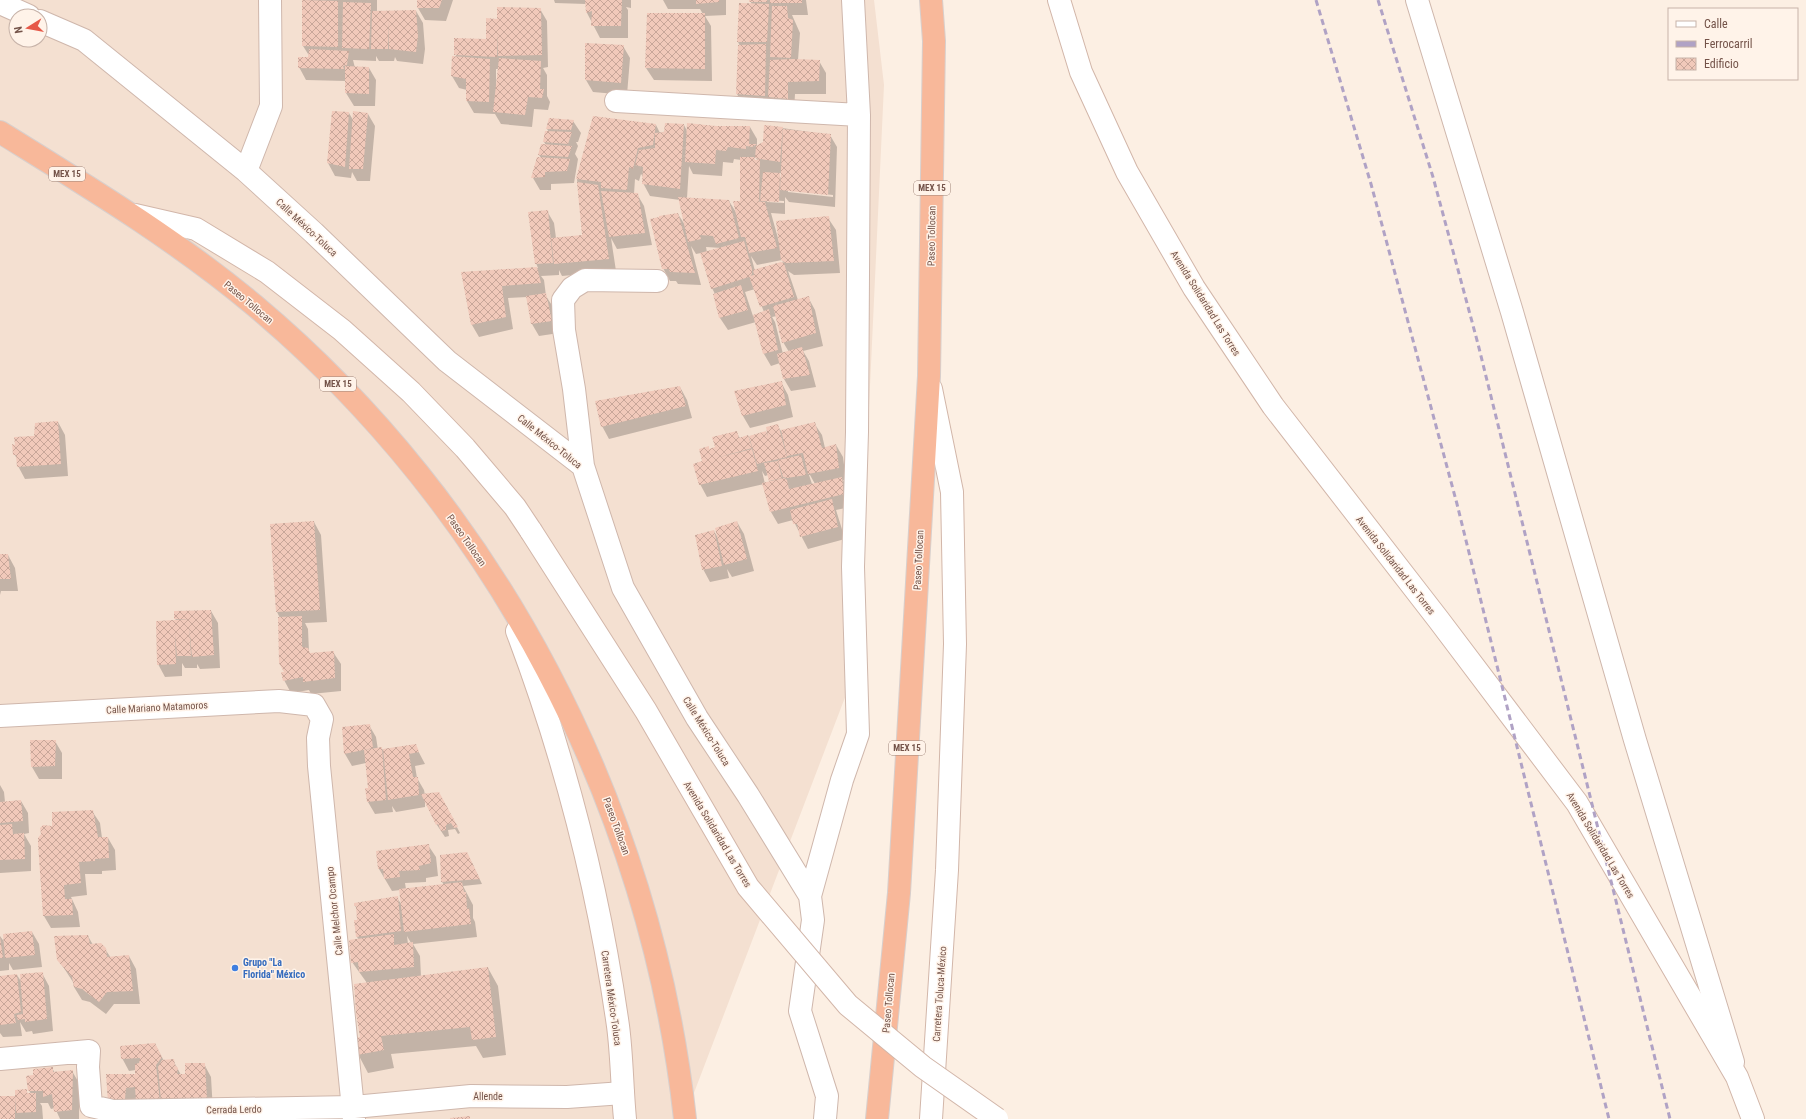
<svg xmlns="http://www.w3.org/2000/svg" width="1806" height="1119" font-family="'Roboto Condensed',sans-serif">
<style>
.residential{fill:#f4e0d1;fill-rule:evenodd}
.shadow{fill:#0003;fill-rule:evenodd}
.building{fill:url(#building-cross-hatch)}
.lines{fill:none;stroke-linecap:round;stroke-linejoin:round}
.minor-casing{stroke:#cfb7ac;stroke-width:24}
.secondary-casing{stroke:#d2b6a9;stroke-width:24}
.trunk-casing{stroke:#d8cfcc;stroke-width:24}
.minor{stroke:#fff;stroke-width:22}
.secondary{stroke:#fff;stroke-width:22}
.trunk{stroke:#f8b89a;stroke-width:22}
.rail{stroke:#b0a2c5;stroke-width:3;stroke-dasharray:6 4;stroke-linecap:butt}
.secondary-bridge-casing{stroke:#d2b6a9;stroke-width:24;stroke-linecap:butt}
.secondary-bridge{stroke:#fff;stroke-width:22}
.shop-dot{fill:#3f7fe0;stroke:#fff3e9;stroke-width:1.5}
.labels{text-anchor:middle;stroke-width:3;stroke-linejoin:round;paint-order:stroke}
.shield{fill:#fff3e9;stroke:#9e8379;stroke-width:1}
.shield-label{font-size:9px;font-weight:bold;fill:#745349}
.street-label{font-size:10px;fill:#745349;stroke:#fff3e9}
.shop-label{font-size:10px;font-weight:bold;fill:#366cbe;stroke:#fff3e9;text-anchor:start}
</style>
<defs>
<pattern id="building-cross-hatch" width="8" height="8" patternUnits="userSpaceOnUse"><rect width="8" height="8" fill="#f1c9ba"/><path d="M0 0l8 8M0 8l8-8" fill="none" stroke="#c8a699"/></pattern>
</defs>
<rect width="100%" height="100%" fill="#fcefe3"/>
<path class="residential" d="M0,0H874L884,85L857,666L684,1119H0ZM16,16H40V40H16Z"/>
<path class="shadow" d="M303,0H377V11H416L423,23L425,49L423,64L397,61L395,57L394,61H379L376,56V61L353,60L355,68H369L376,80L375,106H354L346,93V81L306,80L299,67L310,57L303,46Z
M418,0H453L446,21L425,20L418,8Z
M554,0H631V8L626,7L628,10V38H600L587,13L586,4L555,3Z
M663,0H726V15L705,16L711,26L712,81L654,80L646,68L703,14L700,9H668Z
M750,0H806L808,15H792L800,33L798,60L819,61L826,73V94H795L794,111L744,106L737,94L740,46L738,42L740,4L752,5Z
M540,9L547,21L548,67L543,68L547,75V96L550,102L548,110L534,109L532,127L501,124L495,114L474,113L467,101V90L459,88L452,76L457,57L455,54L487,40L498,20ZM496,69H499L497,87H496Z
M623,46L630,58L627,95L593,92L586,80Z
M349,113L353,120L368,114L375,126L370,181H357L352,172L351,178L335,176L328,163Z
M594,117L656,125L660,133L684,125L687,131L716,127H750L757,139V147L782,128L830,135L837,147L835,207L789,202L785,197V214L771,213L779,242L828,218L836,230L840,273L794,275L788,271L798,300L808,297L815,310L823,346L803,351L809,361L816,387L791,391L784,379L780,363L771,366L764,354L756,322L728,330L720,318L715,294L712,288L701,253L696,254L691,246L701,285L678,284L676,281H670L663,268L678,214L685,225L680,200L650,196L643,183V177L641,174L639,181L635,179L634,194H637L644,206L652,245L617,249L611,238L616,271L562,276L559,270V275L541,276L544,280L546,296L553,307L559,333L539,336L532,324L527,297L508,298L513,329L479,337L472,325L462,273L538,268L536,263L547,211L554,223L556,238L583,236L577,179ZM753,158H756L758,161H755ZM734,159L741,160V202L737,214L729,201L687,198L689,166L693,174L722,176L723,162L733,163ZM778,173H782V180ZM788,190L833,195V197L788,192ZM767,200L784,201V203L767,202ZM706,247L722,248L707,252ZM751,256L757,265L782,260L784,264L755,271ZM755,289L764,312L753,316L745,292ZM777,316L783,342L789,352L783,354L775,322L772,317Z
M573,121L581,133L578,142H576L578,146L575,154L578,159L574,183L551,184V190H540L533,178L541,158L539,155L542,145H546L544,142L549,132L547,129Z
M781,382L788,395L793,417L750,428L743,416L735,392Z
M680,387L687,400L692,418L609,439L602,426Z
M58,422L65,435L68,476L25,479L18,466V460L14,454L35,437Z
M814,423L822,435L825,448L836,445L843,457L846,480H843L848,490L850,507L836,510L845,539L808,549L793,520L778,524L771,512L764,484L707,497L700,484L704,462L708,448L710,450L716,448L736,432L740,438L748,436L752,443L751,437L768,432L777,425L781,431ZM762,471L765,476L768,475L771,482L765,484ZM809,475H810L815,484H812Z
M314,522L321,535L327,622L305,623L308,629L309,652L310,654L333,652L341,664V691L311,694L309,690L291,693L284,680L286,673L280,618L277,612Z
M737,522L744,534L754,571L732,577L727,569L729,578L710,582L703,569L714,531L718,538Z
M0,555H8L15,568L18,591H1L0,595Z
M211,611L218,623L220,668L200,669L197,664V668H185L182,663V676L165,677L158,664L177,621L175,619Z
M369,725L376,737L378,750L415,745L425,764L415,766L417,778L424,790L425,795L442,799L460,833L458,834L455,829L448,830L449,836L445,837L437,825L425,800V807L396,812L392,806L393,812L375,814L368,802L369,788L366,763L352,766L345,754Z
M55,741L62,753V779H39L32,767Z
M0,785L4,792L5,802L21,801L28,813L29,833L24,834L31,846V871L0,873Z
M92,811L100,823L102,838H108L115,850L116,870L102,871V874H85L87,895L71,897L78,912L80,927L51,928L44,916L53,827Z
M428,845L436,857L438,876L426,878V882L405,883L406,889L444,885L442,882L441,856L470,859L482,884L463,886L473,905V918L475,922L477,937L413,944L420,956L421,977L488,968L498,986L506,1055L483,1058L476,1046L391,1054L394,1068L368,1073L358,1054L361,1038L367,983L352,962L359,940L357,937V909L355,906L397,898L402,905L400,890L392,891L379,869L378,852ZM407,936L411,943L408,944Z
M32,932L39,944L42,967L13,970L9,963V970L0,971V936L5,943Z
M88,936L93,945L105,949L111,958L129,956L136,969L140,1004H114L106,1014L90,1002L82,1000L74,987L73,982L58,959Z
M42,973L49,986L53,1031L33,1034L32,1031L26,1032L20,1022L22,1036L3,1037L0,1033V977L17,975L22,983Z
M155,1044L164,1061L173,1060L181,1075H186L204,1064L211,1077L213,1111L109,1103L136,1074V1070L129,1071L122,1058Z
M52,1068L55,1073L72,1071L79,1083V1119H60L55,1108L51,1109L48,1103H40L42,1106L43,1119H0V1097L16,1096L26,1090L28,1094H31L29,1090L34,1076Z"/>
<path class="building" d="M302,0L338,1V47L302,46Z
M417,0H442L439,8H417Z
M585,0H622L621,26H591L592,11L586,13Z
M696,0H719V2L696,4Z
M749,0H767V2H749Z
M770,0H802V3H770Z
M343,2L371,3L369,49L342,48Z
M739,3L769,4L767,42H737Z
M772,6H787L788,18L793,20L791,58L770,57Z
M497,7L541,8L542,55L498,56V33L497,57L454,55V38L486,39V18L497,19Z
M416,10L418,36L416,52L389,49V21L388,49H371L372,11Z
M647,13H705V69L645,68Z
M585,43L624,45L621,83L585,80Z
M766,44L765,96L736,94L738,45Z
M309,49L349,51L347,65L343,66L344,69L298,68V57H308Z
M452,56L490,59L489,102L466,101V79L451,76Z
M499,58L541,61L540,89H544L542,98L528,97L525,115L493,112Z
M793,59L820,60L819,81L788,82V99L768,97L770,60Z
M345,66L369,67V94L345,93Z
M332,111L349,112L345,167L327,163Z
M353,111L368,113L363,169H349Z
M593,116L656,124L653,145L638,148L633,169L629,167L627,190L601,188V182L576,179Z
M549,118L574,120L571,130L546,129Z
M665,123L684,124L680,189L642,184L643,167L635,165L639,150L655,148V133L664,132Z
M687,123L716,126H750L749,144H757L752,147L746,146V149L728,147L726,151L716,150L715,164L685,162Z
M764,125L783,127L780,162L760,159L759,201H756L765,202L777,248L749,253L745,237H741L733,201H740V157H754L755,160L760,159L755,158L756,146L763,142Z
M783,129L831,134L828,195L780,190Z
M545,131L572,132L568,144L543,142Z
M541,144L572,146L568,157L538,155Z
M537,157L570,159L567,171L545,172V177L531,178Z
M763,172L780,173L779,202L760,201Z
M577,182L598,185L609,259L554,264L551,238L582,235Z
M601,191L638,193L645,233L609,237Z
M678,197L729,200L739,238L716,244L713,236L700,235L701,239L688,242Z
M548,210L553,263L535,264L528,212Z
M678,213L687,245L695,273L670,272L669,269H662L650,219L659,217V216Z
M829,216L834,261L786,263L781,260L776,221Z
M744,241L752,269V274L749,277L711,289L700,253Z
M781,262L784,263L794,297L760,307L749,276L754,275L753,270Z
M537,267L541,283L502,286L506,317L471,325L461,272Z
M741,285L748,310L719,318L713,294Z
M546,293L552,321L531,324L526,296Z
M809,296L816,333L782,343L773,306Z
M769,309L778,350L763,354L753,315Z
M802,347L810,375L783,379L777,354Z
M782,381L786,405L742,416L734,391Z
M680,386L686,406L601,427L595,401Z
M58,421L61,464L17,467L16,455H13L12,444L15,445L14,437L34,436L35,423Z
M815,422L822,448L836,444L839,468L808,474L803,453L807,452L787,456L781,430Z
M778,424L787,457L757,464L749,436L766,431L768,437L766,427Z
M737,431L739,438L748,435L752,448L716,458L752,449L758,471L699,485L693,464L702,461L699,449L709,446V449L715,447L712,437Z
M801,455L806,475L787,478L783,477L778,460Z
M778,461L782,478L769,481L764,463Z
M842,477L844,494L770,512L762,483L784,478L787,480L789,489Z
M832,499L838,527L800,537L797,524H793L790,510Z
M314,521L320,610L276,612L270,524Z
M737,521L747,559L724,565L715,528Z
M714,530L722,566L702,570L695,535Z
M0,554H8L11,579H0Z
M211,610L214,655L192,657L189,624L191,656H177L175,633L176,664L157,665L156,621L192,619H174V611Z
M302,616V647L308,648L310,653L334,651L335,678L303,682V677L283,681L281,672H284L279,663L278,617Z
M370,724L373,748L344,754L342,727Z
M30,740H56L55,766L31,767Z
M416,744L419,752L409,754L413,777H418L419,795L388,800L383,749Z
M382,747L386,800L367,802L365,788H368L364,750Z
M439,792L458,827L454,828L451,823L446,825V830L441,831L438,824L436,825L421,794Z
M21,800L23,821L0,823V802Z
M93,810L98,837H108L109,858L95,859V861L79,862L81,883L64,885L65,899H72L73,915L43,916L38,843V838L41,834L40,828L43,825L52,826V812Z
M12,824L13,834L24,833L25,859L0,860V825Z
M429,844L431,863L419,866L420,870L399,871L400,877L384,879L383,869H378L376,851Z
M467,852L480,879L441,882L440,855Z
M462,882L464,892H466L467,909L469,908L471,924L404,932L399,889Z
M398,896L401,931L356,937L354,920H357L356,906H354V903Z
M32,931L35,955L5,958L3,934Z
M394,934V945L413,942L414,967L359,972L358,962L351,963L349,940Z
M88,935L90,944L101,943L106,948L107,957L129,955L133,991L107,992L99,1002L82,989L74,987L72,977L57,960L54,936Z
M0,937L3,958H0Z
M488,967L496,1037L472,1040L470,1027L381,1036L384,1050L357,1055L356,1038L360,1037L356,1013L354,984Z
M43,972L47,1019L25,1022V1019L18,1020L16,1015L23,1014L20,974Z
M17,974L21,1012L14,1014L16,1023L0,1025V976Z
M155,1043L162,1057L156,1065L160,1102H136L135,1087L126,1088L125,1099L127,1104L108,1103L106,1074H135V1064L139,1063L140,1058L121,1059L120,1046Z
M174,1059L175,1065L178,1068L177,1074H185V1063H205L207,1099L161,1101L158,1067L162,1060Z
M53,1067V1072L73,1070L72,1110L54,1112L52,1094L43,1097V1091H28L26,1076L33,1075V1069Z
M27,1089V1093H36V1112L16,1113L15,1097V1119H0V1096H15V1090Z
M470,1116V1119H450V1118Z"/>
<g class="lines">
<g class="minor-casing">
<path id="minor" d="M1417,0L1512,312L1635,740L1733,1062
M0,3L29,16
M40,21L84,40L246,171L314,233L447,361L583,466L623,588L697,718L748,795L810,896L813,920L800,1011L827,1096L825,1119
M616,101L859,115
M246,171L271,106L270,0
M583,466L574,389L564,330L563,300L572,288L585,280L657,281
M0,716L279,701L314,705L322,719L318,738L319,766L354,1119
M810,896L842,780L858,734L853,567L857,432L859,115L853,0
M0,1059L89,1051L88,1067L91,1106L113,1111L354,1107L471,1096L567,1097L623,1093"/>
</g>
<g class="secondary-casing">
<path id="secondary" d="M1059,0L1081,72L1127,172L1194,288L1273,406L1438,619L1577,803L1737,1077L1753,1119
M135,215L196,229L267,272L342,330L411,392L465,448L515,507L531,531
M517,631C565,758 599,891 618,1026C622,1056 622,1088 625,1119
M931,1119L947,870L955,644L952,492L931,389"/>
</g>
<g class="trunk-casing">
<path id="trunk" d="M0,132C87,186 175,239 254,305C496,508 651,806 685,1119
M877,1119L899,893L929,376L934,41L931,0"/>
</g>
<use href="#minor" class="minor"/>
<use href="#secondary" class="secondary"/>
<use href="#trunk" class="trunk"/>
<path class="rail" d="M1316,0L1371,184L1457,504L1609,1119
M1378,0L1433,177L1478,344L1670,1119"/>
<g class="secondary-bridge-casing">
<path id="secondary-bridge" d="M531,531L646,711L748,887L848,1005L923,1067L997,1119"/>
</g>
<use href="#secondary-bridge" class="secondary-bridge"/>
</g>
<circle class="shop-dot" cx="235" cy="968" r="4"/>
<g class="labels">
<g class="shield">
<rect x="49" y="167" width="36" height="14" rx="3"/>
<rect x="914" y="181" width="36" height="14" rx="3"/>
<rect x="320" y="377" width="36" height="14" rx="3"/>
<rect x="889" y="741" width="36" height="14" rx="3"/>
</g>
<g class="shield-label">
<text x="67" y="177">MEX 15</text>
<text x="932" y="191">MEX 15</text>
<text x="338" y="387">MEX 15</text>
<text x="907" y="751">MEX 15</text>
</g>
<g class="street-label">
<text transform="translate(307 227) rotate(43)" y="4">Calle México-Toluca</text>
<text transform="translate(931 236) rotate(-89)" y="4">Paseo Tollocan</text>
<text transform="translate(249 302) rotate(40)" y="4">Paseo Tollocan</text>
<text transform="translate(1206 303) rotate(58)" y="4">Avenida Solidaridad Las Torres</text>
<text transform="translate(550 441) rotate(39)" y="4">Calle México-Toluca</text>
<text transform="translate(467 540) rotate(55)" y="4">Paseo Tollocan</text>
<text transform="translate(918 560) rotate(-87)" y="4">Paseo Tollocan</text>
<text transform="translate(1396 565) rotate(52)" y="4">Avenida Solidaridad Las Torres</text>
<text transform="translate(157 707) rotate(-3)" y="4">Calle Mariano Matamoros</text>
<text transform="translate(707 731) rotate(58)" y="4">Calle México-Toluca</text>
<text transform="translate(617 826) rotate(70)" y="4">Paseo Tollocan</text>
<text transform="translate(718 834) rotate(59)" y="4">Avenida Solidaridad Las Torres</text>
<text transform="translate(1601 845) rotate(59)" y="4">Avenida Solidaridad Las Torres</text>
<text transform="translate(334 911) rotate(-96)" y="4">Calle Melchor Ocampo</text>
<text transform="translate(939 994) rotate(-86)" y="4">Carretera Toluca-México</text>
<text transform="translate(612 998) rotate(82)" y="4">Carretera México-Toluca</text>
<text transform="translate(888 1003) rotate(-85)" y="4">Paseo Tollocan</text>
<text x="488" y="1100">Allende</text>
<text transform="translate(234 1109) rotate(-1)" y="4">Cerrada Lerdo</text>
</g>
<g class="shop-label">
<text x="243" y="966">Grupo "La<tspan x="243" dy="12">Florida" México</tspan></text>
</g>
</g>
<rect x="1668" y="8" width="130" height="72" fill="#fff3e9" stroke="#c7b3a9"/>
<rect x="1676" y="21" width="20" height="6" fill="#ffffff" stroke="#c7b3a9"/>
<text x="1704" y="28" font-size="12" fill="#745349">Calle</text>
<rect x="1676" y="41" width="20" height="6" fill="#b0a2c5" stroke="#c7b3a9"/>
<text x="1704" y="48" font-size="12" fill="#745349">Ferrocarril</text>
<rect x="1676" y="58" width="20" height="12" fill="url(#building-cross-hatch)" stroke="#c7b3a9"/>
<text x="1704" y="68" font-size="12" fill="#745349">Edificio</text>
<g transform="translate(28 28) rotate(259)"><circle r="19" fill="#fff3e9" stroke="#c7b3a9"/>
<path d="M0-3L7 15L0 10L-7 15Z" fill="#e65848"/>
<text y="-6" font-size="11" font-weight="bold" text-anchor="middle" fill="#745349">N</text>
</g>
</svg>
